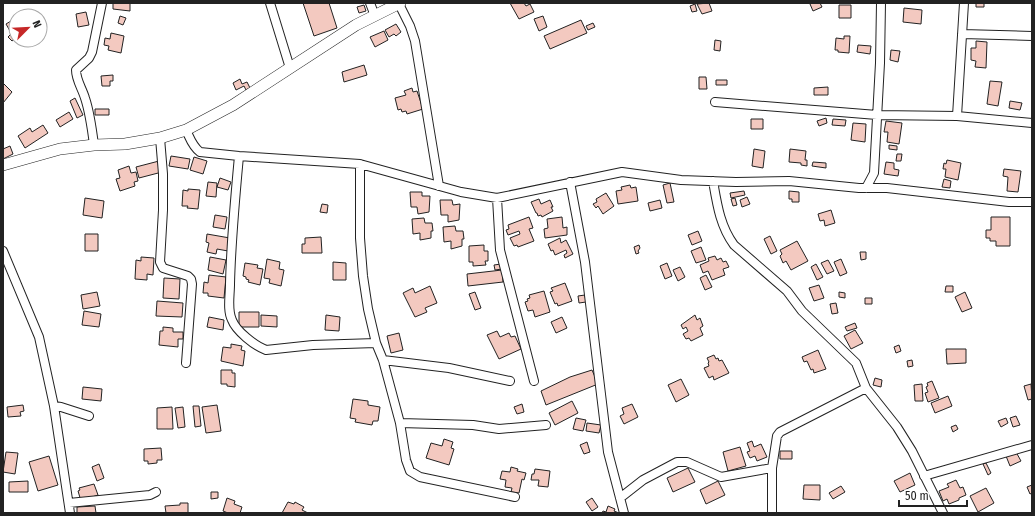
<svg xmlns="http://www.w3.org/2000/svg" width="1035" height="516" font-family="'Fira Sans Condensed',sans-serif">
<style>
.building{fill:#f3c9c0;stroke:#222}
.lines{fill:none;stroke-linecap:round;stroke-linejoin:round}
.street-casing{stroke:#222;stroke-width:10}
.secondary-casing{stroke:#222;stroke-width:12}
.street{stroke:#fff;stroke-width:8}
.secondary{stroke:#fff;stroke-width:11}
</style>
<rect width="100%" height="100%" fill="#fff"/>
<path class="building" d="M113,3H130V11L113,9Z
M303,3H329L337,28L314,36Z
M510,3H524L526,6L530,4L534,12L519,19Z
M709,3L712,11L702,14L697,4Z
M812,3H820L822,7L813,11L810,4Z
M976,3H984V7H976Z
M695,4L697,11L692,12L690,6Z
M364,5L366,11L359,13L357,7Z
M839,5H851V18H839Z
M904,8L922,10L921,24L903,22Z
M86,12L89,25L78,27L76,14Z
M120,16L126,18L123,25L118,23Z
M543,16L547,27L539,31L534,19Z
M16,18V27L10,31L6,24Z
M581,20L587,33L550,49L544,36Z
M593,23L595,27L588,30L586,26Z
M396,24L401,32L396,36L394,34L389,37L385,30Z
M384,31L388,40L375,47L370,37Z
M111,33L124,36L121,53L108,50L109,46L104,45L105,38L110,39Z
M11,34L16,38L12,41L8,37Z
M844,36H850L849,53L838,52V50H835L836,38L844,39Z
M715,40L721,41L720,51L714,50Z
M976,41L987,42L986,68L975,67L976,61L971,60V48H976Z
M858,45L871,46L870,54L857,52Z
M891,50L900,51L898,62L890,60Z
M364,65L367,75L344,82L342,72Z
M113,75V81H110V86H102L101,76Z
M699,77H706L707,89H699Z
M240,79L242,84L247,82L250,88L246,90L244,86L236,90L233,83Z
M716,80H727V85H716Z
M990,81L1002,82L998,106L987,104Z
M3,83L12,92L3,103Z
M828,87V95H814V88Z
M412,88L413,92L417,91L423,109L407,114L406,111L402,112L401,109L398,110L395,98L406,95L404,91Z
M75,98L83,115L77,118L70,101Z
M1010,101L1022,103L1020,110L1009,108Z
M95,109H109V115H95Z
M69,112L73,119L60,127L56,120Z
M826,118L827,123L819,126L817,121Z
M751,119H763V129H751Z
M833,119L846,120L845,126L832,125Z
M886,121L902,123L899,144L887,142L888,132H884Z
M853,123L866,124L865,142L851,140Z
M43,125L48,133L25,148L18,136L30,128L32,132Z
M889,145L897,146V150L889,149Z
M10,146L13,154L3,159V149Z
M754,149L765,151L763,168L752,166Z
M790,149L806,151L805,160H807V166L801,165V163L789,162Z
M897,154H902L901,161H896Z
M171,156L190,159L188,169L169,166Z
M194,157L207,161L203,174L190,170Z
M947,160L961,163L958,180L945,177L946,169H943L944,163L946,164Z
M159,161L162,172L139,178L136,167Z
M813,162L826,163V168L812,166Z
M886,162L894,163V169L899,170L898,176L884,174Z
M129,166L131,173L136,172L138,181L134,182L135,186L120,191L116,179L120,178L118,170Z
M1004,169L1021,171L1018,192L1007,191L1008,177L1003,176Z
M220,178L231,182L228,190L217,187Z
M944,179L951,181L950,188L942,187Z
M208,182L217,183L216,197L206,196Z
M670,183L674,202L667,203L663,185Z
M630,185L631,188L636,187L638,201L618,204L616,191L622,190L621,187Z
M188,189L200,190L198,209L187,208L188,206H182L183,190L188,191Z
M744,191L745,195L731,198L730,193Z
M789,191L799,192V202H792V199H789Z
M410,192H422V196H430L429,212L418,214L417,207H411Z
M606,193L614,206L603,214L598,206L596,208L593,204L597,202L596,199Z
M747,197L750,204L742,207L740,200Z
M85,198L104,201L102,218L83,215Z
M735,198L737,205L733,206L731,199Z
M539,199L541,204L550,200L553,207H551L553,211L542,217L541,215L538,216L537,213H536L531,202Z
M440,200H452L453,205L460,204L459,220L448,222V215H441Z
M660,200L662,208L650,211L648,203Z
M322,204L328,205L327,213L320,212Z
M831,210L835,223L825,226L824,220L820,221L818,214Z
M215,215L227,217L225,229L213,227Z
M529,217L533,228L529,229L534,241L518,247L517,245L514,246L510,238L520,234L519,231L508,235L506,230L509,229L508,225Z
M562,217L563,228L567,227V235L545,238L544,229L548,228L547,219Z
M991,217H1010V246H996V241H990V238H986V230H991Z
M424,218L425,223H432L433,231H431V238L420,240V233L413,234L412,219Z
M455,226L456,231H463L464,239H462V246L451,249V241L444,242L443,227Z
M698,231L702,241L692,245L688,235Z
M85,234H98V251H85Z
M207,234L230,238L228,251L217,249L216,254L207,252L209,243L206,242Z
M770,236L777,251L771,254L764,239Z
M321,237L322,253H302V244H305V238Z
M560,238L561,243L566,240L573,254L565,258L564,255L567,253L566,250L555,255L553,250L551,251L548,244Z
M797,241L808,261L791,270L786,261L783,263L780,256L782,254L780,250Z
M484,245V251H488V261H485L486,265L473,266V262H469V246Z
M639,245L640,248L638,251L639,253L636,254L634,247Z
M701,247L706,260L696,263L691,251Z
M860,252H866V259L861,260Z
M715,256L717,260L721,258L723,262L726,261L729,267L723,269L725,275L712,280L708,271L703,273L700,265L709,261L708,258Z
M141,257L154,258L153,275L147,274V280L135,279L136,260L141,261Z
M210,257L226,260L223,274L208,270Z
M267,259L280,262L279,269L284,270L281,286L269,283L270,279L264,278Z
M841,259L847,273L840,276L834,262Z
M828,260L834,271L827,274L821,263Z
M333,262L346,263V280H333Z
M245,263L258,265L257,268L263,269L260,285L248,282L249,280L246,279V277L243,276Z
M667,263L672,276L665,279L660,266Z
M501,264L502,269L495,270L494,265Z
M816,264L823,277L817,280L811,267Z
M680,267L685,277L678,281L673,270Z
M502,270L503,282L468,286L467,274Z
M209,275L226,277L224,298L208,296V293H203L204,282L208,283Z
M706,275L712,287L705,290L700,278Z
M164,278L180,279L179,299L163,298Z
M565,283L572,301L558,306L557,303L555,304L550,292L553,291L551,288Z
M819,285L824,298L814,301L809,288Z
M430,286L437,303L425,308L427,312L415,317L403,293L413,288L415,293Z
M946,286H953V292H945Z
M544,291L550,312L535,317L533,310L528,311L525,302L528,301L527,299L530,298L529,295Z
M97,292L100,306L83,309L81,295Z
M475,292L481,308L475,310L469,294Z
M839,292L845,293V298L839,297Z
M965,292L972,308L962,312L955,297Z
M585,295L586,302L579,303L578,296Z
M865,298H872V304H865Z
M157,301L183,303L182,317L156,316Z
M836,303L838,313L832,314L830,304Z
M84,311L101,314L99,327L82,325Z
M239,312H259V327H239Z
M261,315L277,316V327L261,326Z
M326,315L340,317L339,331L325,330Z
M695,315L697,320L700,318L703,326L700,328L703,335L691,341L689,338L686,339L683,334L688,331L686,327L683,329L681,325Z
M209,317L224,320L223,330L207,327Z
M562,317L567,328L556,333L551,322Z
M855,323L857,328L847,331L845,327Z
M163,327L173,328V332H183V339H178V347L159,345L160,331H163Z
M855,330L863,343L851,349L844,336Z
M497,331L500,337L509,333L511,337L515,336L521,349L499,359L487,335Z
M399,333L403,350L391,353L387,336Z
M231,344L242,346L241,350L245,351L243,366L221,361L223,347L231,348Z
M899,345L901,351L896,353L894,347Z
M946,349H966V363L947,364Z
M818,350L826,369L814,373L813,369L811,370L807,361L804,362L802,357Z
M714,355L716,359L718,358L719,361L722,360L729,373L714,380L713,376L709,378L704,368L709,366L708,363L709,362L707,358Z
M912,360L913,366L908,367L907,361Z
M221,370H232V373H235V387L227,386V384H221Z
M592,370L598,384L546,405L541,391L570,377Z
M875,378L882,380L881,387L873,385Z
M681,379L689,395L676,402L668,385Z
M932,381L939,398L928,402L925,393L928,392L926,387L928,386L927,383Z
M922,384L923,401H915L914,385Z
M1031,384L1032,399L1028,400L1024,386Z
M83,387L102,389L101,401L82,399Z
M948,396L952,406L935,413L931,403Z
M353,399L368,401V405L380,407L378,421H373L372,425L355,422L356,419L350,418Z
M572,401L578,413L555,425L549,413Z
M522,404L524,412L517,414L514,407Z
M632,404L638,417L624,424L620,416L624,414L622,408Z
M23,405L24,411L20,412L21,416L8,417L7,407Z
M217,405L221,431L206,433L202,407Z
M193,406H199L201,426L195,427Z
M172,407L173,429H157V408Z
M183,407L185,427L178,428L175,408Z
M1016,416L1020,425L1013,427L1010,418Z
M576,418L586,420L583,431L573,429Z
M1006,418L1008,423L1001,427L998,421Z
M587,423L601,425L599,433L586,431Z
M956,425L958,429L953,432L951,427Z
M444,439L453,442L451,448L454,449L449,465L426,458L431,443L442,446Z
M752,441L754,447L761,444L767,457L757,461L755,456L750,458L747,452L750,451L747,443Z
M587,442L590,452L584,454L580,445Z
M740,447L746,466L728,471L723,452Z
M161,448L162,460H157V463L148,464V461H144V449Z
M780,451H792V459H780Z
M6,452L18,453L15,474L3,472Z
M1016,452L1021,461L1010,466L1006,456Z
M49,456L58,485L38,491L29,462Z
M986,463L991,473L988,475L983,464Z
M99,464L104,478L97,481L92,467Z
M511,467L518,469L517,471L526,473L524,480L522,479L519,493L511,492L512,488L505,487L506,480L500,479L502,471L510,472Z
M688,468L695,482L673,492L667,478Z
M535,469L550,471L548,487L538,486L539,480H531L532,474H534Z
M910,473L915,485L900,492L894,481Z
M956,480L960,488L963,487L966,495L959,498V500L949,504L947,499L943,501L939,491L949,487L947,484Z
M28,481V492H9V482Z
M718,481L725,495L706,504L700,490Z
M94,484L98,495L81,501L78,491L80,490L79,488Z
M804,485H820V500L803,499Z
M1032,485V493L1030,494L1027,487Z
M841,486L845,492L833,499L829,493Z
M986,488L994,503L978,512L970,496Z
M211,492H218V498L211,499Z
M227,498L235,501L234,504L242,507L240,513H228L223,511Z
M592,498L598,507L592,511L586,502Z
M288,502L294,504L295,502L304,507L302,510L308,513H282Z
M180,503H188V513H166L165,506L180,505Z
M95,506L96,513H77V507Z
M608,506L615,509L614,511L619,513H602L603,511L606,512Z"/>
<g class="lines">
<g class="street-casing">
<path id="street" d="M270,3L290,68
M370,3L375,16
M399,4L410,26L415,41L439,186
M962,34L1032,36
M715,102L877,115L957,116L1032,123
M957,116L964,3
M186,130C190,138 192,146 200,152L239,156L360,164L461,192L497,198L622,172L681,180L736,182L789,181L859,188H887L1009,202H1032
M160,138L163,174V210L160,262L163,268L188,276L191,279L192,284L186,363
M94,145C92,129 90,113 85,98C82,88 76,80 76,70L89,58L92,52L102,3
M239,156C235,199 231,241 230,284C230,296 227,310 232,320C236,331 255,346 266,350L313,345L376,343
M360,164V238L363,276L368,309L376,343L383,360L400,423L406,460L410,471L420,477L515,497
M713,181C717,204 720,226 734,245L787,291L802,311L856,363L866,388L897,427L912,451L943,513
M570,182L585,262L608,452L624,513
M866,188L874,173L880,63L881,3
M497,198L500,250L534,381
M3,251L39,337L54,406L70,513
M383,360L449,368L510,381
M54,406L61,407L89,416
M400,423L473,425L499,429L546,425
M924,476L1032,445
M620,498L643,480L677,462H687L721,477L772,468
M69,503L150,495L156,492
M772,513V468L777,436L780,432L866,388"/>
</g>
<g class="secondary-casing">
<path id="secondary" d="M3,165L60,149L94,145L125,144L160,138L186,130L233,105L356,25L400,3"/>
</g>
<use href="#street" class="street"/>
<use href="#secondary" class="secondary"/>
</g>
<rect width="1035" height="516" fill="none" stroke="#222222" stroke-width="8"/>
<g transform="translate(28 28) rotate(66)"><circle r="19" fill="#ffffff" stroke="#a7a7a7"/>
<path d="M0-3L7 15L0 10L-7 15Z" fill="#c62828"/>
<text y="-6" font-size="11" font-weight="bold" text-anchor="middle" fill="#222222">N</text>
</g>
<path d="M899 500v6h68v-6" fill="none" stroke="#222222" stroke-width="2"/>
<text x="905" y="500" font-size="12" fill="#222222" stroke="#ffffff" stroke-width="3" paint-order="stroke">50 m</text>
</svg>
